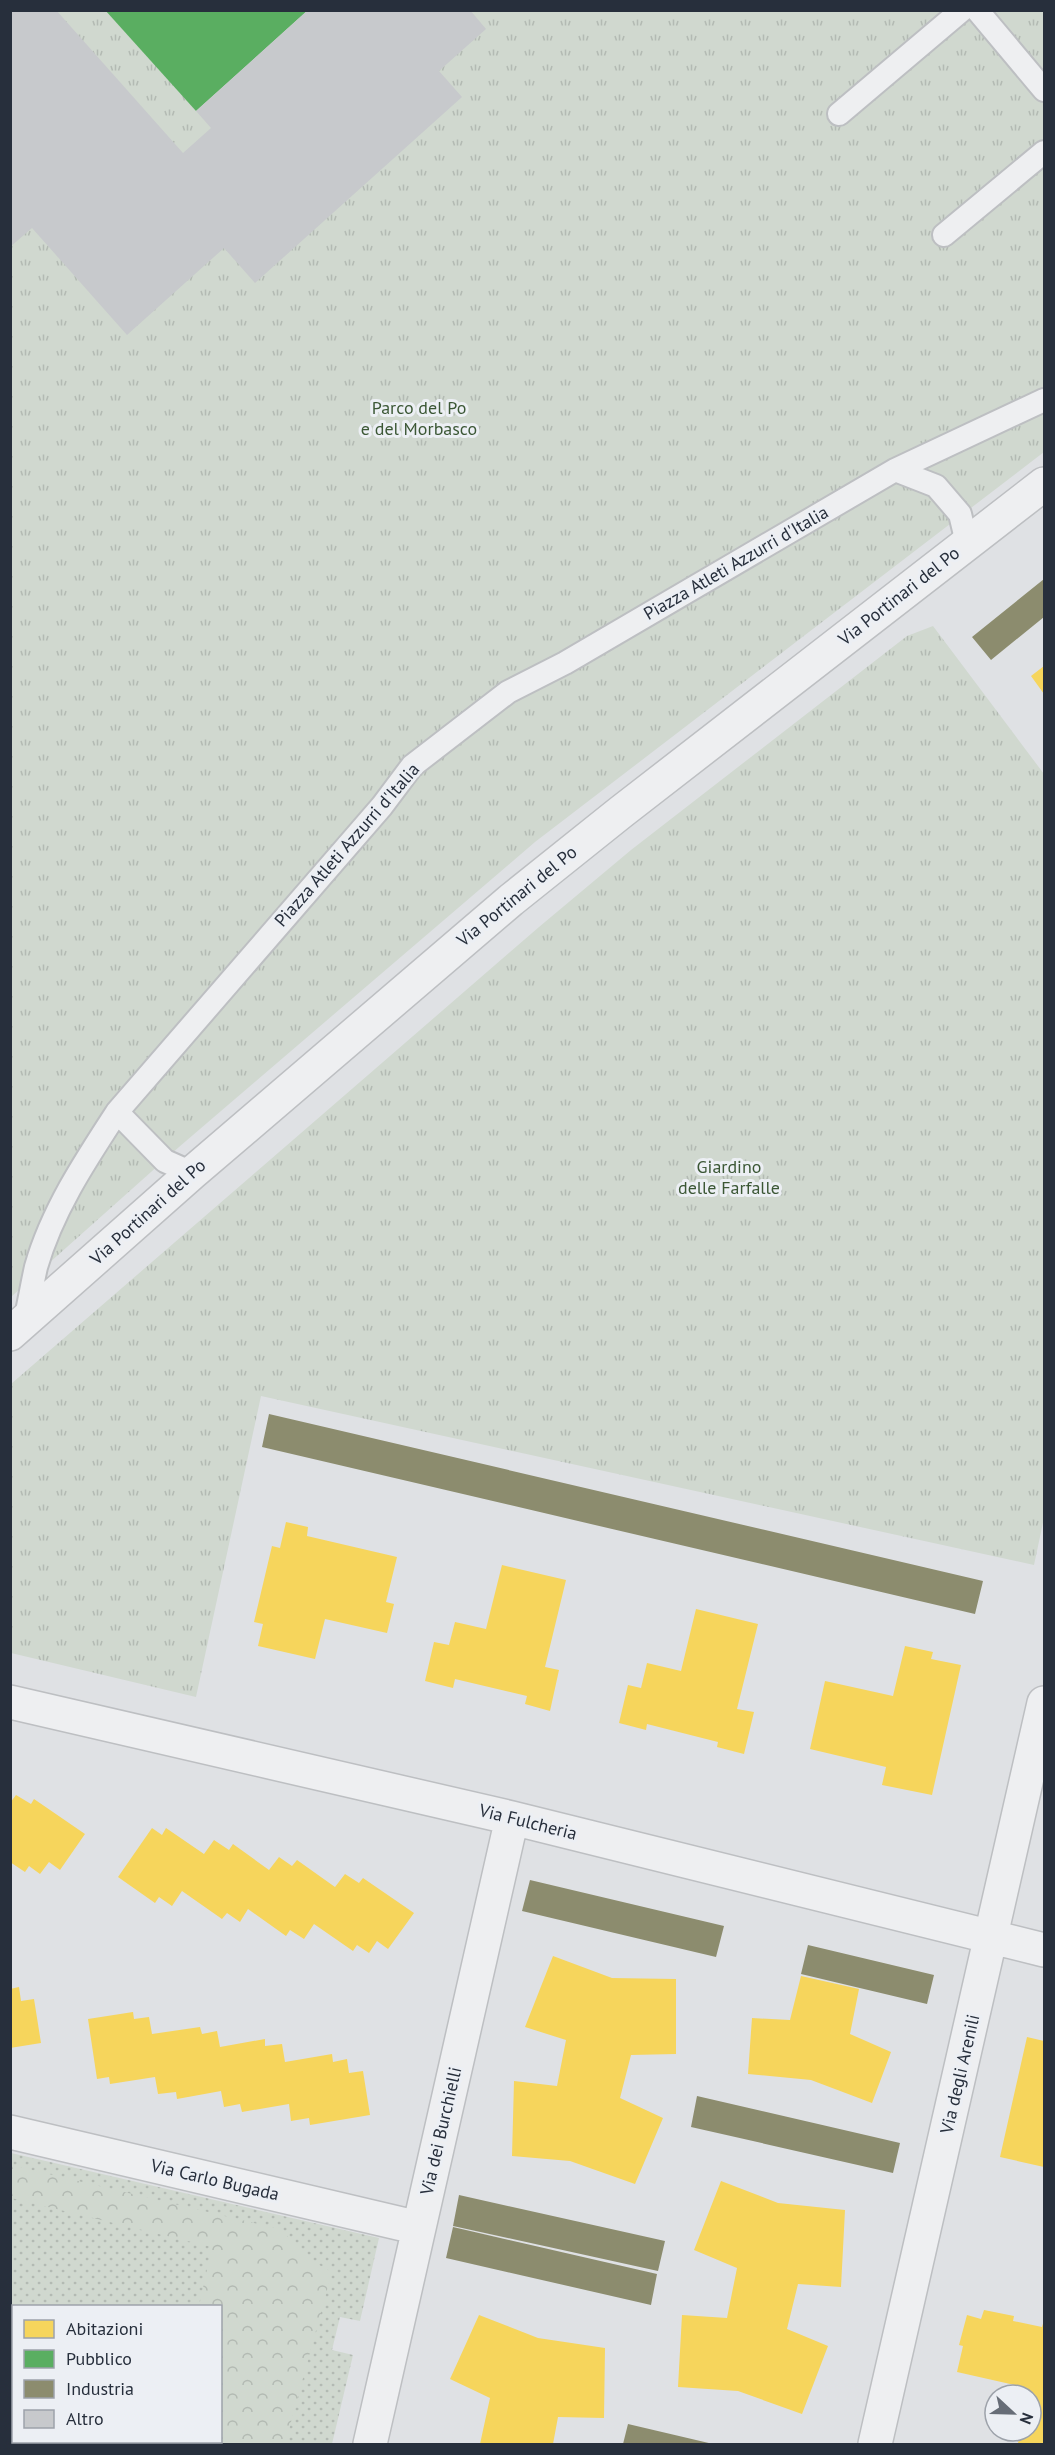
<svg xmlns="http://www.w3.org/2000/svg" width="1055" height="2455" font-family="'PT Sans',sans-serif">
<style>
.grass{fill:url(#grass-dots);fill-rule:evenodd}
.forest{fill:url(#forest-crowns)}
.park{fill:url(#park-tufts)}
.homes{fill:#f6d55c}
.public{fill:#5aae61}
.industry{fill:#8c8c6e}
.building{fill:#c7c9cc}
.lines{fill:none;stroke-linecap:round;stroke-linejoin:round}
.service-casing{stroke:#bdbfc2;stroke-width:26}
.minor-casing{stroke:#bdbfc2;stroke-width:36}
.tertiary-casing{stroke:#bdbfc2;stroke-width:36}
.service{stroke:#eeeff1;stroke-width:22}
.minor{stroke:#eeeff1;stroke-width:33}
.tertiary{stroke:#eeeff1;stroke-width:33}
.labels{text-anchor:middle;stroke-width:6;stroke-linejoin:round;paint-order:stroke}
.park-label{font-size:18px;fill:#3b5735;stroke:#eceff4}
.street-label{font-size:18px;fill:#272f3c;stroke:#eceff4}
</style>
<defs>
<pattern id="grass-dots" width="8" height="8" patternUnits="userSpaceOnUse" patternTransform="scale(1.5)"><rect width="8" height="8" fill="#d0d8cf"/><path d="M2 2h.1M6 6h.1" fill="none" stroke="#b3bab3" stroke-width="1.8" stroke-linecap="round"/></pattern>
<pattern id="forest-crowns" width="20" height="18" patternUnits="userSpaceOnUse" patternTransform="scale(1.5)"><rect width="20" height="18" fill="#d0d8cf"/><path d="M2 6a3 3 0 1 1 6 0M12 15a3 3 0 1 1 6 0" fill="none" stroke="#b3bab3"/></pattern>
<pattern id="park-tufts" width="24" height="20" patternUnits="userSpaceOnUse" patternTransform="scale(1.5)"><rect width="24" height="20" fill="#d0d8cf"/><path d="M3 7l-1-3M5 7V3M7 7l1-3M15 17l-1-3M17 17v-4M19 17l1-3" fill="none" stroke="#b3bab3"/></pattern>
</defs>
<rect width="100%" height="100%" fill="#dfe1e4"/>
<path class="grass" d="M11,2153L379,2238L360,2321L340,2317L332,2350L353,2355L332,2444H11ZM14,2306H220V2442H14Z"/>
<path class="forest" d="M11,2165L283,2230L301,2255L332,2272L285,2444H11V2360L14,2361V2442H220V2306H199L212,2247L11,2198Z"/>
<path class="park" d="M11,11H1044V452L535,842L179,1147L11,1297Z
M933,626L1044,774V1518L1034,1565L261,1396L196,1697L11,1653V1384L539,927L631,850L907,636Z"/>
<path class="homes" d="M1044,666V694L1031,676Z
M286,1522L308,1527L307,1536L397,1557L386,1602L394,1604L387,1633L325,1619L315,1659L258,1646L263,1624L254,1622L272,1546L280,1548Z
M502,1565L566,1580L545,1667L559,1670L550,1711L525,1704L527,1696L455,1679L453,1688L425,1681L434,1642L449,1645L455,1622L486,1629Z
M696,1609L758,1624L737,1709L754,1712L744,1754L717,1747L718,1742L647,1724L646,1730L619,1723L628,1685L641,1688L647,1663L681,1671Z
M905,1646L933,1652L931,1659L961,1665L932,1795L882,1785L886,1767L810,1749L825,1681L893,1696Z
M16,1795L31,1804L34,1799L85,1834L60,1870L49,1862L40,1874L29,1866L25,1872L10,1862V1803Z
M152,1828L162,1835L166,1828L204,1854L214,1840L229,1850L233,1844L269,1870L279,1857L292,1866L297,1860L335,1887L345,1874L359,1883L363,1878L414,1913L388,1949L377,1941L369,1953L357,1945L353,1951L314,1924L304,1939L290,1930L286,1936L248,1909L240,1922L227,1913L222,1919L182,1891L172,1906L159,1897L155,1903L118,1877Z
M553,1956L612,1978L676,1979V2054L631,2055L620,2098L663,2118L635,2184L570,2161L512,2156L514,2081L557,2086L566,2040L525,2027Z
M801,1976L859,1989L850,2034L891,2052L872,2103L811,2080L748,2074L752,2018L790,2020Z
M19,1987L21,2001L34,1999L41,2043L10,2048V1989Z
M133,2012L134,2019L149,2017L152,2034L200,2027L202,2034L217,2031L220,2047L265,2039V2046L282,2044L285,2062L332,2054L333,2062L347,2059L349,2073L363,2071L370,2115L310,2125L309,2118L291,2121L289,2104L242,2112L240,2104L224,2107L221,2091L177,2099L176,2092L158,2094L155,2077L110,2084L109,2077L97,2079L88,2019Z
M1027,2037L1044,2041V2167L1000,2157Z
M721,2181L778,2203L845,2210L841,2287L798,2284L787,2329L828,2346L802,2414L738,2391L678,2387L682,2315L727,2318L737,2268L694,2250Z
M984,2310L1014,2316L1013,2321L1042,2327L1044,2320V2444L1018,2443L1021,2431H1031V2395H1022L1024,2387L957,2372L963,2346L959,2345L967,2315L981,2319Z
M479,2315L538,2338L605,2348L604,2418L558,2417L553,2444H480L490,2398L450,2379Z"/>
<path class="public" d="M105,10H308L196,111Z"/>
<path class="industry" d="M1044,579V617L991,660L972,637Z
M269,1414L983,1581L975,1614L262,1447Z
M530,1880L724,1926L716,1957L522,1911Z
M808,1945L934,1975L927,2004L801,1974Z
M697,2096L900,2143L893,2173L691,2127Z
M459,2195L665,2241L658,2271L453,2226Z
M453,2227L657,2274L651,2305L446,2258Z
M628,2424L713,2444H623Z"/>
<path class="building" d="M10,10H56L183,153L211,128L196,111L308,10H470L486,29L439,71L462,97L255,283L224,248L127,335L32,228L10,247Z"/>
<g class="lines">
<g class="service-casing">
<path id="service" d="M977,10L1044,90
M839,114L962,10
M944,235L1044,152
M895,470L936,486L960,514L967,543
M117,1112L165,1161L192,1173
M25,1321C29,1303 32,1285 36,1267C52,1211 85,1161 117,1112L382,806L412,766L508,692L565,663L895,470L1044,400"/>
</g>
<g class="minor-casing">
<path id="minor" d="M10,1702L512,1818L1044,1950
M10,2132L419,2228
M370,2444L512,1818
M875,2444L1044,1703"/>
</g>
<g class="tertiary-casing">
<path id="tertiary" d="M10,1334L192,1173L511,900L621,812L1044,484"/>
</g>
<use href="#service" class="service"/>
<use href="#minor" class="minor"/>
<use href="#tertiary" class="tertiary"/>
</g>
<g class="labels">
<g class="park-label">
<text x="419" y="414">Parco del Po<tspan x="419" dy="21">e del Morbasco</tspan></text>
<text x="729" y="1173">Giardino<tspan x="729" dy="21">delle Farfalle</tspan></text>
</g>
<g class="street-label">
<text transform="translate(736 563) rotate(-30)" y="6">Piazza Atleti Azzurri d'Italia</text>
<text transform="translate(899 596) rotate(-38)" y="6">Via Portinari del Po</text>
<text transform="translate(347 845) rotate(-49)" y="6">Piazza Atleti Azzurri d'Italia</text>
<text transform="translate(517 896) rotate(-39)" y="6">Via Portinari del Po</text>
<text transform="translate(148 1212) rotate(-42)" y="6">Via Portinari del Po</text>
<text transform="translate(528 1822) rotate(14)" y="6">Via Fulcheria</text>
<text transform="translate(960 2074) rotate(-77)" y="6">Via degli Arenili</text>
<text transform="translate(441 2131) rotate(-77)" y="6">Via dei Burchielli</text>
<text transform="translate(215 2180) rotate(13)" y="6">Via Carlo Bugada</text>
</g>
</g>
<rect width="1055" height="2455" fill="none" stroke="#272f3c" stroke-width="24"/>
<rect x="12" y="2305" width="210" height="138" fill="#eceff4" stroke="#9da2aa" stroke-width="1.5"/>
<rect x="24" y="2320" width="30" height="18" fill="#f6d55c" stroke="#9da2aa" stroke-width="1.5"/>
<text x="66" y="2335" font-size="18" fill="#272f3c">Abitazioni</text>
<rect x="24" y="2350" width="30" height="18" fill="#5aae61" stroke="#9da2aa" stroke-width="1.5"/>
<text x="66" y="2365" font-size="18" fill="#272f3c">Pubblico</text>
<rect x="24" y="2380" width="30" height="18" fill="#8c8c6e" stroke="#9da2aa" stroke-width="1.5"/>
<text x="66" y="2395" font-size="18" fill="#272f3c">Industria</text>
<rect x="24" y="2410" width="30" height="18" fill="#c7c9cc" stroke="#9da2aa" stroke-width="1.5"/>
<text x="66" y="2425" font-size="18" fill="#272f3c">Altro</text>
<g transform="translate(1013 2413) rotate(112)"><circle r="28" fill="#eceff4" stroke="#9da2aa" stroke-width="1.5"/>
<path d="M0-4.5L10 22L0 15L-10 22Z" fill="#676d77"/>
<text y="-9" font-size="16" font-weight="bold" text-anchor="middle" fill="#272f3c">N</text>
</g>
</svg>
